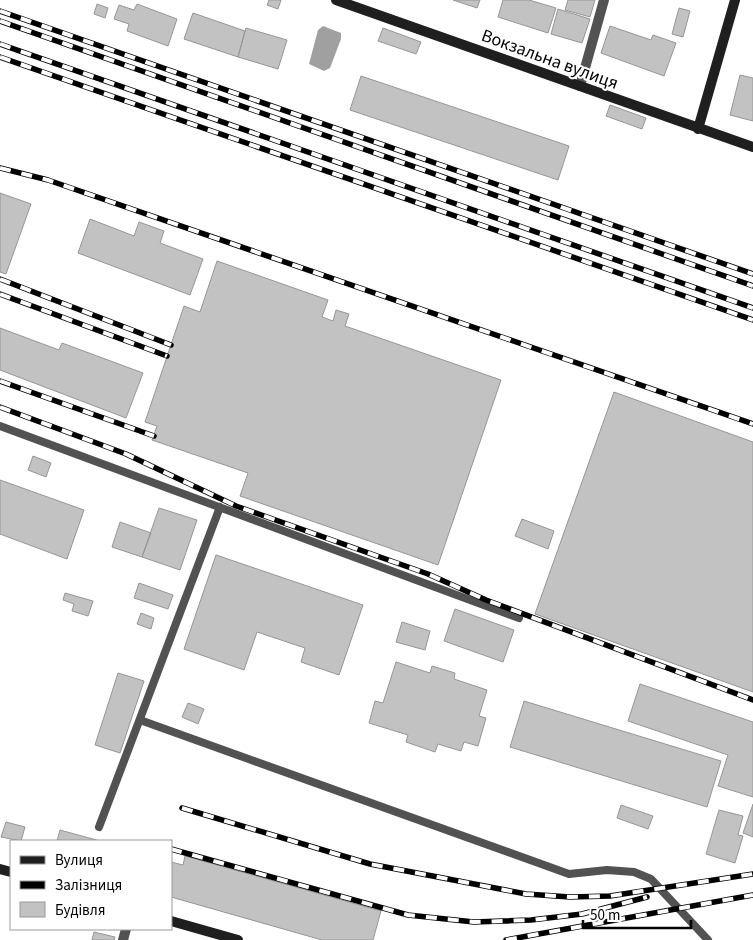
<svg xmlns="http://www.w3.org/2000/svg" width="753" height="940" font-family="'Source Sans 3',sans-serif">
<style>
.water{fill:#a0a0a0}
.building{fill:#c2c2c2;stroke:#969696}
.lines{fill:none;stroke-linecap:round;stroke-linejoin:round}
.lane{stroke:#525252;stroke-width:8}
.street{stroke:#525252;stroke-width:10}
.secondary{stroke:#1f1f1f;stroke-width:10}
.rail-casing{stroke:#000;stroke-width:5.5}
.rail{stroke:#fff;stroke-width:4;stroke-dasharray:11;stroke-linecap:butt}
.labels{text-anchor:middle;stroke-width:4;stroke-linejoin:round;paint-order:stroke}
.street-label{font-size:18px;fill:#000;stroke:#fff}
</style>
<rect width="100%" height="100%" fill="#fff"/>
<path class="water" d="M323,26L341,33V39L330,68L324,71L309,64L318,30Z"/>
<path class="building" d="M269,0H281L278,9L267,5Z
M453,0H480L477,8Z
M503,0H529L556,8L548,33L498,17Z
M568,0H595L590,17L565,10Z
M97,4L108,8L105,18L94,14Z
M137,4L177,19L168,46L127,31L129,24L114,19L119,5L134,10Z
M679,8L690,11L683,37L672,34Z
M558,9L590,19L582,43L551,34Z
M193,13L245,31L238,57L184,39Z
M610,26L651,40L653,35L676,43L664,76L601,53Z
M246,28L287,40L278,69L238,57Z
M383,28L421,42L416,54L378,41Z
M740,75L753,78V121L730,115Z
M361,76L569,146L558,180L350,110Z
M610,105L646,118L642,129L606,116Z
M0,193L31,204L6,274L0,272Z
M90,219L134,236L139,222L164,231L160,243L203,259L190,295L78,253Z
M217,261L328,300L322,317L333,321L336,310L349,314L345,326L501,380L438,565L240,496L248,473L152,440L157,426L145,422L184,306L200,312Z
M0,328L59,350L62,343L143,373L126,418L0,370Z
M614,392L753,442V692L535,614Z
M33,456L51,463L46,477L28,470Z
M0,480L84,510L67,559L0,534Z
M159,508L197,520L180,570L142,557Z
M522,519L554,531L548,549L515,536Z
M120,522L151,533L142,557L112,547Z
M216,555L363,605L339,675L301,662L305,648L257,632L244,670L184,649Z
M139,583L173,595L168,609L134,598Z
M65,593L93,601L88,616L72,611L74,604L63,600Z
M455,609L514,630L503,662L444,641Z
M141,613L154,618L151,629L137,624Z
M402,622L430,631L425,650L396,642Z
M396,662L430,673L432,666L455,673L454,679L487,690L479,716L486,718L478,746L464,742L461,751L438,744L435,752L406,742L408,735L369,723L375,701L383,703Z
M118,673L144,681L120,753L95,745Z
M640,684L753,722V797L718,786L728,755L628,721Z
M524,701L721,761L707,807L510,747Z
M188,703L204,709L198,724L182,717Z
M753,804V837L743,833Z
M621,805L653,816L648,829L617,818Z
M719,810L743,816L738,835L743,836L735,863L706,854Z
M6,822L25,827L21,841L1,837Z
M60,830L100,841H57Z
M185,856L381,911L373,940H322L171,897V862L183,865Z
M94,932L115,937L114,940H92Z"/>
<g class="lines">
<path class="lane" d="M0,426L519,618
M140,720L569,874L607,870L634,872L651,879L708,940
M99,827L220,507"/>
<path class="street" d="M580,86L604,0
M123,940L126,929"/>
<path class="secondary" d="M336,0L753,147
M698,129L735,0
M0,869L11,872
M171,921L238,940"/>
<g class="rail-casing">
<path id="rail" d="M0,11L753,274
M0,21L753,286
M0,44L753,308
M0,57L753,320
M0,168L48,180L753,424
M0,279L171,345
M0,294L167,356
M0,381L154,436
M0,407L126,454L236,506L428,574L486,600L753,700
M182,808L370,864L526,894L570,897L610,896L753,874
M171,849L408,915L474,922L531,920L582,914L647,897
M506,940L753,895"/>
</g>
<use href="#rail" class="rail"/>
</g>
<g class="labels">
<g class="street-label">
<text transform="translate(550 59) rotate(20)" y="6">Вокзальна вулиця</text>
</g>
</g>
<rect x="10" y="840" width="162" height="90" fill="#ffffff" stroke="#999999"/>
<rect x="20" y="856" width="25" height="8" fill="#1f1f1f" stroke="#999999"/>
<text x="55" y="865" font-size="15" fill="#000000">Вулиця</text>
<rect x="20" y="881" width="25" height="8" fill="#000000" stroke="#999999"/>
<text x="55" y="890" font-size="15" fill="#000000">Залізниця</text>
<rect x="20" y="902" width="25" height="15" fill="#c2c2c2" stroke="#999999"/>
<text x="55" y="915" font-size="15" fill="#000000">Будівля</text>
<path d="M583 920v8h108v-8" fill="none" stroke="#000000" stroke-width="2.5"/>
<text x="590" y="920" font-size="15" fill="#000000" stroke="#ffffff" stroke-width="4" paint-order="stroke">50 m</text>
</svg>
